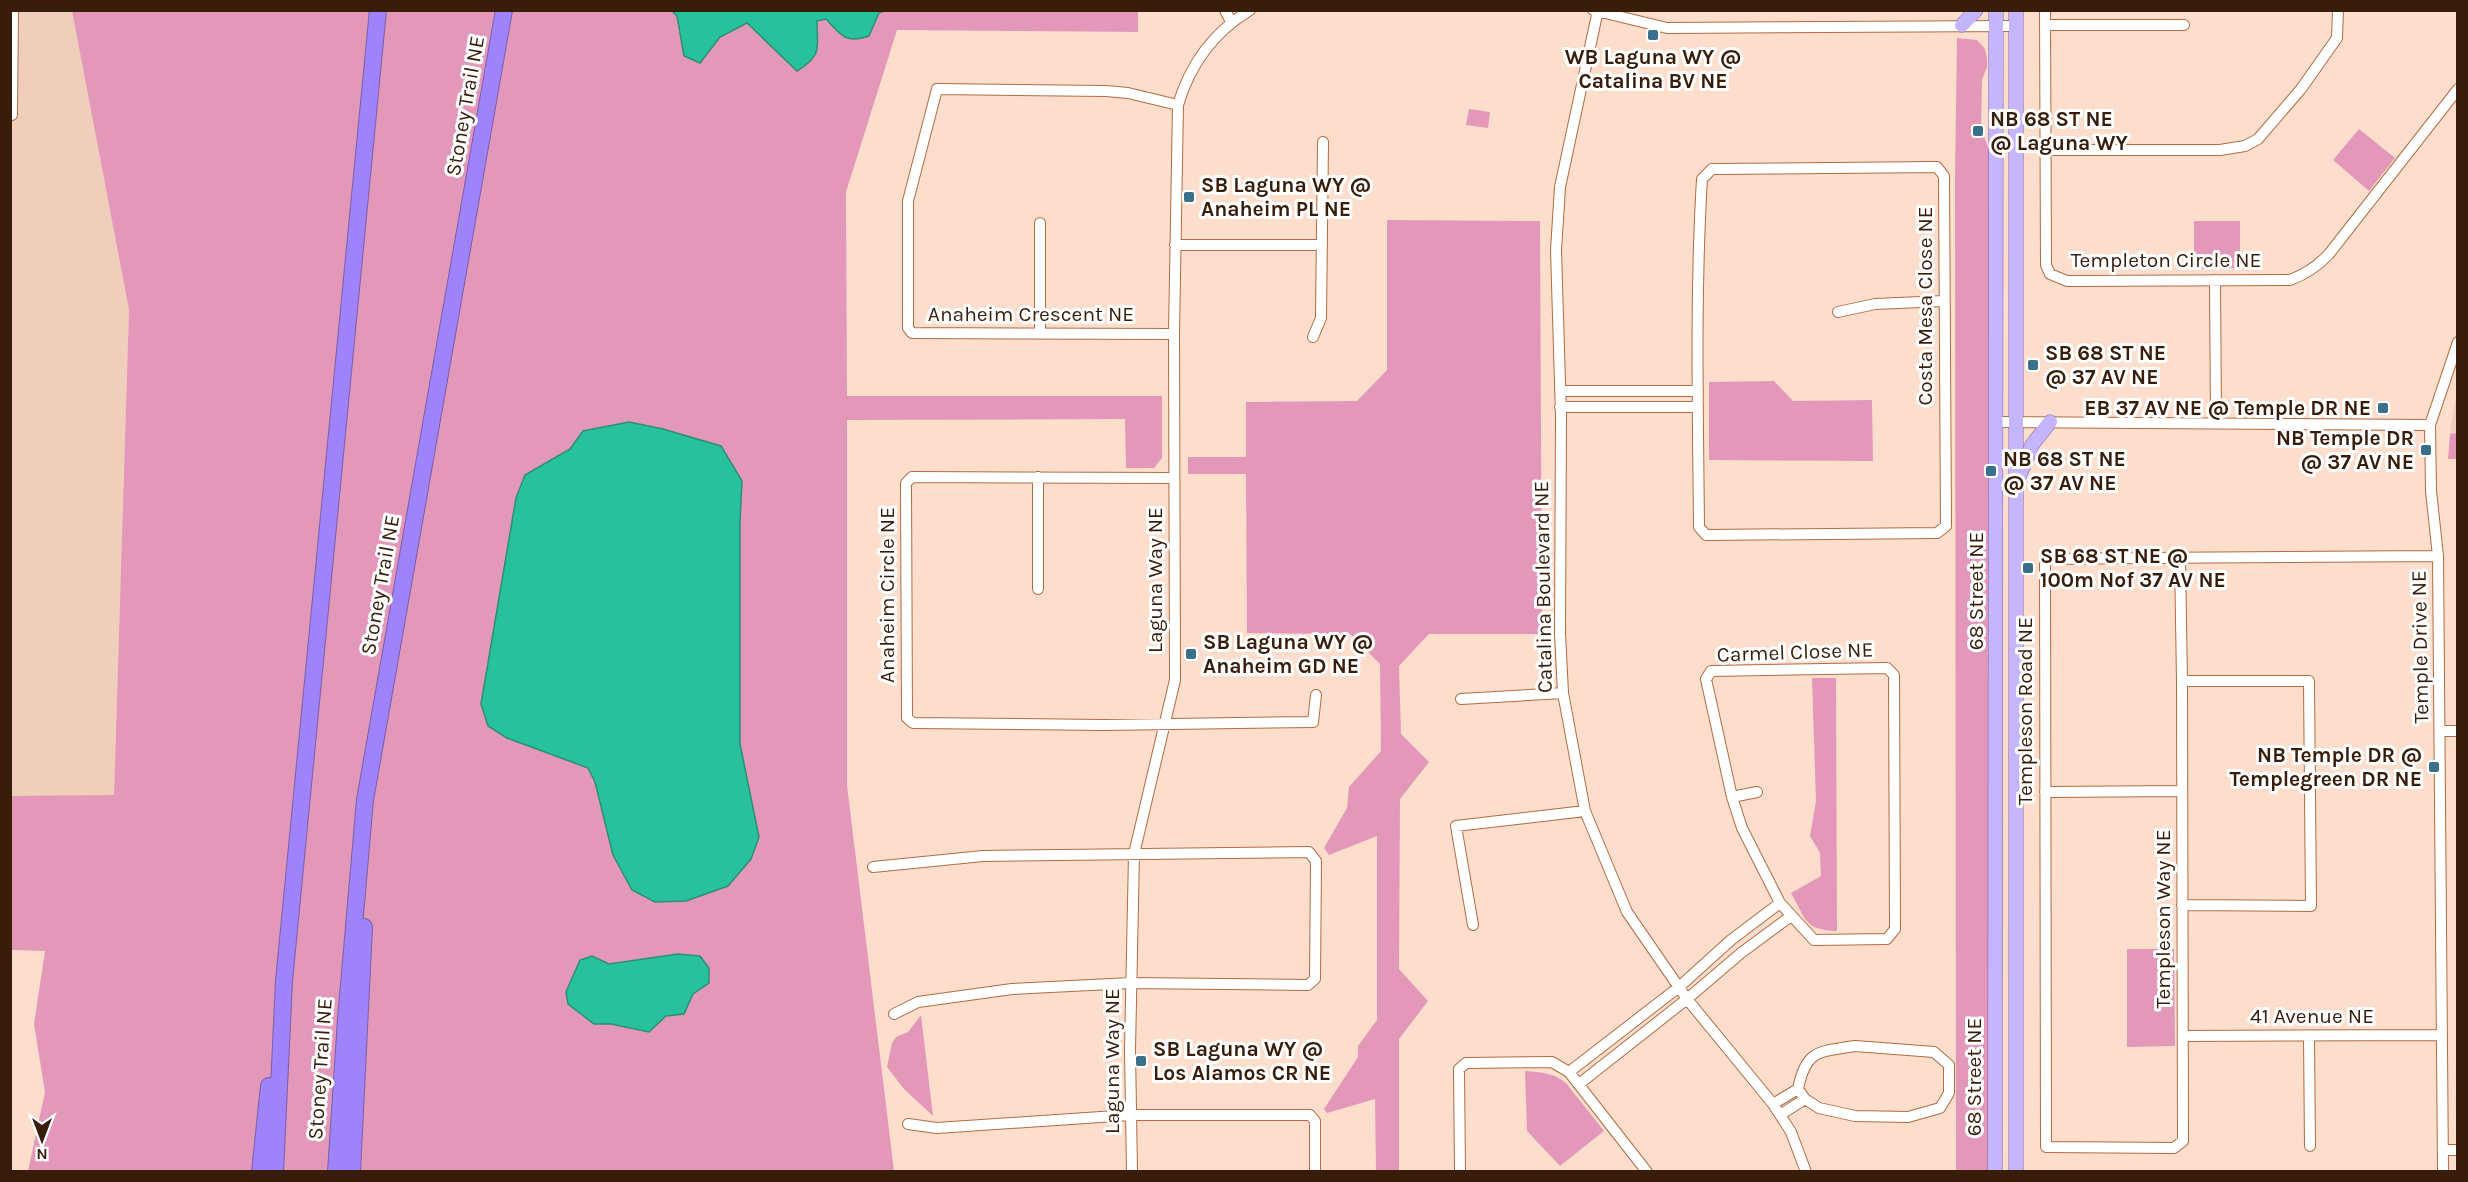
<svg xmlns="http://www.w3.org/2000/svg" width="2468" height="1182" font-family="Karla,sans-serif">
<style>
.built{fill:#efcebb}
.green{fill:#e398b9}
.water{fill:#27c29d;stroke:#2c9071;stroke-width:1.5}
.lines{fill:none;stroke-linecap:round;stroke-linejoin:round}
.minor-casing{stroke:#af6c42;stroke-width:12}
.major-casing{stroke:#7a5fa7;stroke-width:15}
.highway-casing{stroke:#7a5fa7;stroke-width:18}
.minor{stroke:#fff;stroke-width:10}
.major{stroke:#c5b5fd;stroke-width:14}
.highway{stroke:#9e83fb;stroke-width:16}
.poi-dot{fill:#39708b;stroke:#fff;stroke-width:2}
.labels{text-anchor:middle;stroke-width:6;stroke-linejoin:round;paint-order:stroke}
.poi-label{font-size:21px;font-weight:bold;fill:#381d0b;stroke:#fff;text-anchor:start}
.street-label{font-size:21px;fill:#381d0b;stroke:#fff}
</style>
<rect width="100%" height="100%" fill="#fddecd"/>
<path class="built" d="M10,11H72L129,310L114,796H11Z
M2457,393V433L2450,434L2453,414Z"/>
<path class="green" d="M72,11H1138V32L897,30L846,192L847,396H1162V458L1154,468H1126L1125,419L847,420V785L894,1171H28L45,1092L34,1024L45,951L11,950V796L114,795L129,310Z
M1957,38L1977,40L1985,49L1987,59V67L1982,80L1981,128L1988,147L1990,160L1988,1171L1956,1172L1955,178Z
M1469,109L1490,112L1488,128L1466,125Z
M2359,129L2395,158L2369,191L2333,160Z
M1387,220L1540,221L1542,634H1429L1399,666L1401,734L1429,762L1400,799L1399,969L1428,1001L1399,1039V1172L1376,1171L1375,1099L1327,1113L1324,1109L1358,1057V1046L1377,1020V836L1329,855L1324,848L1347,808L1349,787L1381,751L1380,664L1350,634L1247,633L1246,474H1188V457H1246V402L1357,401L1387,370Z
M2194,221H2240V268L2194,269Z
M1774,381L1793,401L1872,400L1873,461L1709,460V382Z
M2457,433V459H2448L2450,434Z
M1812,678H1836L1837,931C1804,930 1806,919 1791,893L1821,876L1820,853L1810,836L1816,801Z
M2127,949H2174L2175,1046L2127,1047Z
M921,1015L933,1116L904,1089L887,1067L892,1043L896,1037L908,1032Z
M1525,1071C1541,1072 1554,1073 1566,1083L1604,1131L1560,1166L1527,1131Z"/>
<path class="water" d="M672,11H884L879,13L869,36C845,44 841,35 826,19L817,21C817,48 823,55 797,71L747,23L720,37L700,63L684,56L677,16Z
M629,422L663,429L721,446L742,481L740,522V744L759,837L751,859L728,886L686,901L655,902L632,890L613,855L595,782L588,768L507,738L488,726L481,704L516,498L525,475L570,449L583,431Z
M678,954L700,956L709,968V983L693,994L684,1014L666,1016L649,1032L611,1024H594L568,1004L566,992L580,960L592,956L609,964Z"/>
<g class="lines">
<g class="minor-casing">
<path id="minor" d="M1225,10L1231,22
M1593,10L1667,28L2016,26
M1598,10L1560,187L1556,250L1561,416L1560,633L1563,693L1585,811L1627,912L1687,999L1773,1104L1791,1132L1806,1172
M2045,10L2046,265L2050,274L2067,281L2290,280C2306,274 2317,267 2329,254L2458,89
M2045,25H2184
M12,115L13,10
M2046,150H2220L2245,146L2258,139L2301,89L2337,38L2338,10
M1937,167L1944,176L1946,526L1937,533L1706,535L1699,527C1698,411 1695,295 1702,179L1712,169Z
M1175,245H1322
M2215,280L2216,423
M1838,312L1875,304L1944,301
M1040,333V223
M1174,334L912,333L908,328V201L937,89L1106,91L1128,93L1178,105
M1313,337L1321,318L1323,142
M1560,391H1698
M1560,407H1698
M1997,422L2430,425
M1038,477V589
M1174,478L912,477L906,483L907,718L913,723L1104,725L1313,722L1316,695
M2180,558L2182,681L2183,1141L2174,1148L2046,1147L2045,559C2176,558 2307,556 2438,556
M1887,668L1894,675L1895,929L1887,939L1814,940L1780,903L1742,828L1732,797L1706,679L1711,671Z
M1461,699L1563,693
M2440,731H2458
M2045,792L2182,791
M1732,797L1757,792
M873,867L983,856L1309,852L1316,861L1315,979L1308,985L1131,983L1012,989L918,1002L894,1014
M2182,905L2311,906L2309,681H2182
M1473,925L1456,826L1585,811
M2183,1036L2441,1035
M2309,1036L2310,1146
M1855,1046L1934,1052L1949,1065V1093L1940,1108L1908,1117L1855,1116L1819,1108L1805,1099L1798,1089C1806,1049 1819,1052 1855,1046Z
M1569,1072L1679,987L1731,940L1780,903
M1579,1084L1687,999L1741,953L1791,916
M1773,1104L1798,1089
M1780,1115L1805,1099
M908,1124L937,1128L1130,1115H1310L1315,1121V1172
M2443,1150H2458
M1132,1172L1130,1050L1134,854L1175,680L1174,334L1178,105C1190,64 1214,32 1250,10
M1460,1172L1459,1069L1466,1063L1552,1062L1569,1072L1647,1172
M2443,1172L2438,556L2431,491L2430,425L2458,342"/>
</g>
<g class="major-casing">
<path id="major" d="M1962,25L1976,10
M2019,477L2032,445L2050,422
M1995,1172L1996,10
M2016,1172V10"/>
</g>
<g class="highway-casing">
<path id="highway" d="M260,1172L269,1086
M275,1172L284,981L378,10
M336,1172L346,1019L365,800L504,10
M352,1172L364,927"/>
</g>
<use href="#minor" class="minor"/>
<use href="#major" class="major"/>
<use href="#highway" class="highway"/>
</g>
<g class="poi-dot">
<rect x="1647" y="29" width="12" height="12" rx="3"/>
<rect x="1972" y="125" width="12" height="12" rx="3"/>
<rect x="1183" y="191" width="12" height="12" rx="3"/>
<rect x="2027" y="359" width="12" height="12" rx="3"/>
<rect x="2377" y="402" width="12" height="12" rx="3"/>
<rect x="2420" y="444" width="12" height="12" rx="3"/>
<rect x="1985" y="465" width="12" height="12" rx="3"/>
<rect x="2022" y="562" width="12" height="12" rx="3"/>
<rect x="1185" y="648" width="12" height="12" rx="3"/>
<rect x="2428" y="761" width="12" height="12" rx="3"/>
<rect x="1135" y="1055" width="12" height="12" rx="3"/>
</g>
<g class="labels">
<g class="poi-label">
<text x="1653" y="64" text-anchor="middle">WB Laguna WY @<tspan x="1653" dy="24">Catalina BV NE</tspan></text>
<text x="1990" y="126">NB 68 ST NE<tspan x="1990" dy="24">@ Laguna WY</tspan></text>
<text x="1201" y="192">SB Laguna WY @<tspan x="1201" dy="24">Anaheim PL NE</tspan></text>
<text x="2045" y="360">SB 68 ST NE<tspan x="2045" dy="24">@ 37 AV NE</tspan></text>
<text x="2371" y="415" text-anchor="end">EB 37 AV NE @ Temple DR NE</text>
<text x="2414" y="445" text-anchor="end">NB Temple DR<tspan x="2414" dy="24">@ 37 AV NE</tspan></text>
<text x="2003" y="466">NB 68 ST NE<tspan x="2003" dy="24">@ 37 AV NE</tspan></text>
<text x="2040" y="563">SB 68 ST NE @<tspan x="2040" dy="24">100m Nof 37 AV NE</tspan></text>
<text x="1203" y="649">SB Laguna WY @<tspan x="1203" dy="24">Anaheim GD NE</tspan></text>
<text x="2422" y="762" text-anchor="end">NB Temple DR @<tspan x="2422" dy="24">Templegreen DR NE</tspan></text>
<text x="1153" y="1056">SB Laguna WY @<tspan x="1153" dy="24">Los Alamos CR NE</tspan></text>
</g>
<g class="street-label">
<text transform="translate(465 106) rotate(-80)" y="7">Stoney Trail NE</text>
<text x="2166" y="267">Templeton Circle NE</text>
<text transform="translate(1925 306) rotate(-90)" y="7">Costa Mesa Close NE</text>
<text x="1031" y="321">Anaheim Crescent NE</text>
<text transform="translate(1155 580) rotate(-90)" y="7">Laguna Way NE</text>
<text transform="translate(380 585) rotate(-80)" y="7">Stoney Trail NE</text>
<text transform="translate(1543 587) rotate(-91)" y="7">Catalina Boulevard NE</text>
<text transform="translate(1976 591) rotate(-90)" y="7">68 Street NE</text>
<text transform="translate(887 595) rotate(-90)" y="7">Anaheim Circle NE</text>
<text transform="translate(2420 647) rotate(-91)" y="7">Temple Drive NE</text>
<text transform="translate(1795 652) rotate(-2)" y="7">Carmel Close NE</text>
<text transform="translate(2025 711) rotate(-90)" y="7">Templeson Road NE</text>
<text transform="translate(2163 919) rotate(-90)" y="7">Templeson Way NE</text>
<text x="2312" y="1023">41 Avenue NE</text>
<text transform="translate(1112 1061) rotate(-90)" y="7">Laguna Way NE</text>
<text transform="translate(320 1069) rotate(-86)" y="7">Stoney Trail NE</text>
<text transform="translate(1974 1077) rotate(-90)" y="7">68 Street NE</text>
</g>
</g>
<rect width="2468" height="1182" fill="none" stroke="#381d0b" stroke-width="24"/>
<g transform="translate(42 1140) rotate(180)" stroke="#ffffff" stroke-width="4.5" paint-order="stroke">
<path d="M0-4.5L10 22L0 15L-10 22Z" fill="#381d0b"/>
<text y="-9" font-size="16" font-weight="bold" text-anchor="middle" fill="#381d0b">N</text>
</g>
</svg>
